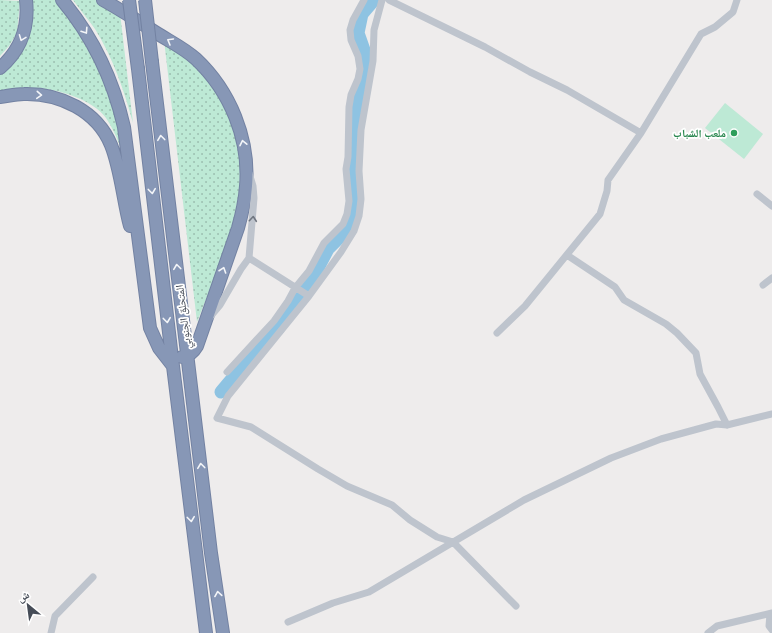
<svg xmlns="http://www.w3.org/2000/svg" width="772" height="633" font-family="Raleway,'Noto Naskh Arabic',sans-serif">
<style>
.park{fill:url(#park-dots)}
.pitch{fill:#bde9d5}
.lines{fill:none;stroke-linecap:round;stroke-linejoin:round}
.river{stroke:#8ec3e2;stroke-width:13}
.highway-casing{stroke:#7382a2;stroke-width:14}
.street{stroke:#bec4cd;stroke-width:7}
.highway{stroke:#8797b6;stroke-width:12}
.highway-bridge-casing{stroke:#7382a2;stroke-width:14;stroke-linecap:butt}
.highway-bridge{stroke:#8797b6;stroke-width:12}
.oneway{stroke:#f3f5f8}
.oneway2{stroke:#707680}
.leisure-dot{fill:#2e9e5b;stroke:#fff;stroke-width:1.5}
.labels{text-anchor:middle;stroke-width:3.5;stroke-linejoin:round;paint-order:stroke}
.leisure-label{font-size:11px;font-weight:bold;fill:#27864d;stroke:#fff;text-anchor:end}
.street-label{font-size:11px;fill:#464c57;stroke:#fff}
</style>
<defs>
<pattern id="park-dots" width="8" height="8" patternUnits="userSpaceOnUse"><rect width="8" height="8" fill="#bde9d5"/><path d="M2 2h.1M6 6h.1" fill="none" stroke="#9bbfb0" stroke-width="1.8" stroke-linecap="round"/></pattern>
</defs>
<rect width="100%" height="100%" fill="#eeecec"/>
<path class="park" d="M0,0L20,1L17,33L9,46L0,56Z
M33,0H55L66,12L86,39L116,103L128,172C123,154 117,134 106,118C93,99 53,87 31,88C21,88 10,90 0,91V74L28,37L32,19Z
M73,0H97L120,13L133,123C124,90 113,58 95,29C88,19 80,10 73,0Z
M164,40C173,47 182,53 191,61C202,70 211,84 219,96C265,172 226,248 197,322Z"/>
<path class="pitch" d="M725,103L763,134L744,159L705,128Z"/>
<g class="lines">
<path class="river" d="M221,392L262,343L278,329L316,272L328,249L340,237L352,219L354,196L352,175V157L355,132L356,103L364,85L367,71L365,53L358,33L362,14L374,0"/>
<g class="highway-casing">
<path id="highway" d="M62,0C93,37 113,79 124,127L150,328L159,348L173,366
M103,0C121,10 138,21 155,32C169,41 184,48 196,59C230,91 250,139 246,186C245,200 242,214 238,228L197,346C193,353 189,356 182,357
M152,62L211,553L223,633
M0,68C21,50 29,27 26,0
M138,69L172,358L206,633
M0,97C8,96 16,94 24,94C60,93 97,111 111,145C121,170 123,200 130,226"/>
</g>
<path class="street" d="M382,0L374,30L373,61L361,130L359,171L361,199L359,216L354,231L341,252L309,296L228,396L217,418L251,427L318,469L347,486L392,505L410,520L437,537L453,542L516,606
M389,0L485,47L530,72L567,90L641,133
M757,194L772,206
M567,255L615,287L624,300L666,324L677,333L696,353L700,374L718,407L727,425
M249,258L309,296
M763,285L772,278
M210,317L220,305L241,269L249,258L254,198L253,186L249,173
M497,333L525,306L600,214L607,191L608,180L641,133L701,34L715,27L733,12L737,0
M227,372L274,321L288,301L295,288L309,271L324,243L343,224L347,214L349,201L346,169L348,157L349,107L351,95L358,79L360,69L358,56L351,40L350,30L353,20L364,0
M770,614L769,626L772,630
M288,622L333,603L369,592L524,500L611,458L661,439L716,424L727,425L772,414
M51,633L55,616L93,577
M708,633L717,626L772,613"/>
<use href="#highway" class="highway"/>
<g class="highway-bridge-casing">
<path id="highway-bridge" d="M129,0L138,69
M145,0L152,62"/>
</g>
<use href="#highway-bridge" class="highway-bridge"/>
</g>
<defs><path id="oneway-chevron" d="M-2-3.5L2.5 0L-2 3.5" fill="none" stroke-width="1.6" stroke-linecap="round" stroke-linejoin="round"/></defs>
<g class="oneway">
<use href="#oneway-chevron" transform="translate(85 31) rotate(57)"/>
<use href="#oneway-chevron" transform="translate(22 38) rotate(111)"/>
<use href="#oneway-chevron" transform="translate(170 41) rotate(-150)"/>
<use href="#oneway-chevron" transform="translate(39 95) rotate(4)"/>
<use href="#oneway-chevron" transform="translate(161 138) rotate(-97)"/>
<use href="#oneway-chevron" transform="translate(243 143) rotate(-102)"/>
<use href="#oneway-chevron" transform="translate(152 191) rotate(83)"/>
<use href="#oneway-chevron" transform="translate(177 267) rotate(-97)"/>
<use href="#oneway-chevron" transform="translate(223 270) rotate(-71)"/>
<use href="#oneway-chevron" transform="translate(167 320) rotate(83)"/>
<use href="#oneway-chevron" transform="translate(201 466) rotate(-97)"/>
<use href="#oneway-chevron" transform="translate(191 519) rotate(83)"/>
<use href="#oneway-chevron" transform="translate(218 594) rotate(-99)"/>
</g>
<use class="oneway2" href="#oneway-chevron" transform="translate(253 219) rotate(-85)"/>
<circle class="leisure-dot" cx="734" cy="133" r="4"/>
<g class="labels">
<g class="leisure-label">
<text x="726" y="137">ملعب الشباب</text>
</g>
<g class="street-label">
<text transform="translate(183 317) rotate(-97)" y="4">المتحلق الجنوبي</text>
</g>
</g>
<g transform="translate(28 605) rotate(331)" stroke="#ffffff" stroke-width="3" paint-order="stroke">
<path d="M0-3L7 15L0 10L-7 15Z" fill="#464c57"/>
<text y="-6" font-size="11" font-weight="bold" text-anchor="middle" fill="#464c57">ش</text>
</g>
</svg>
